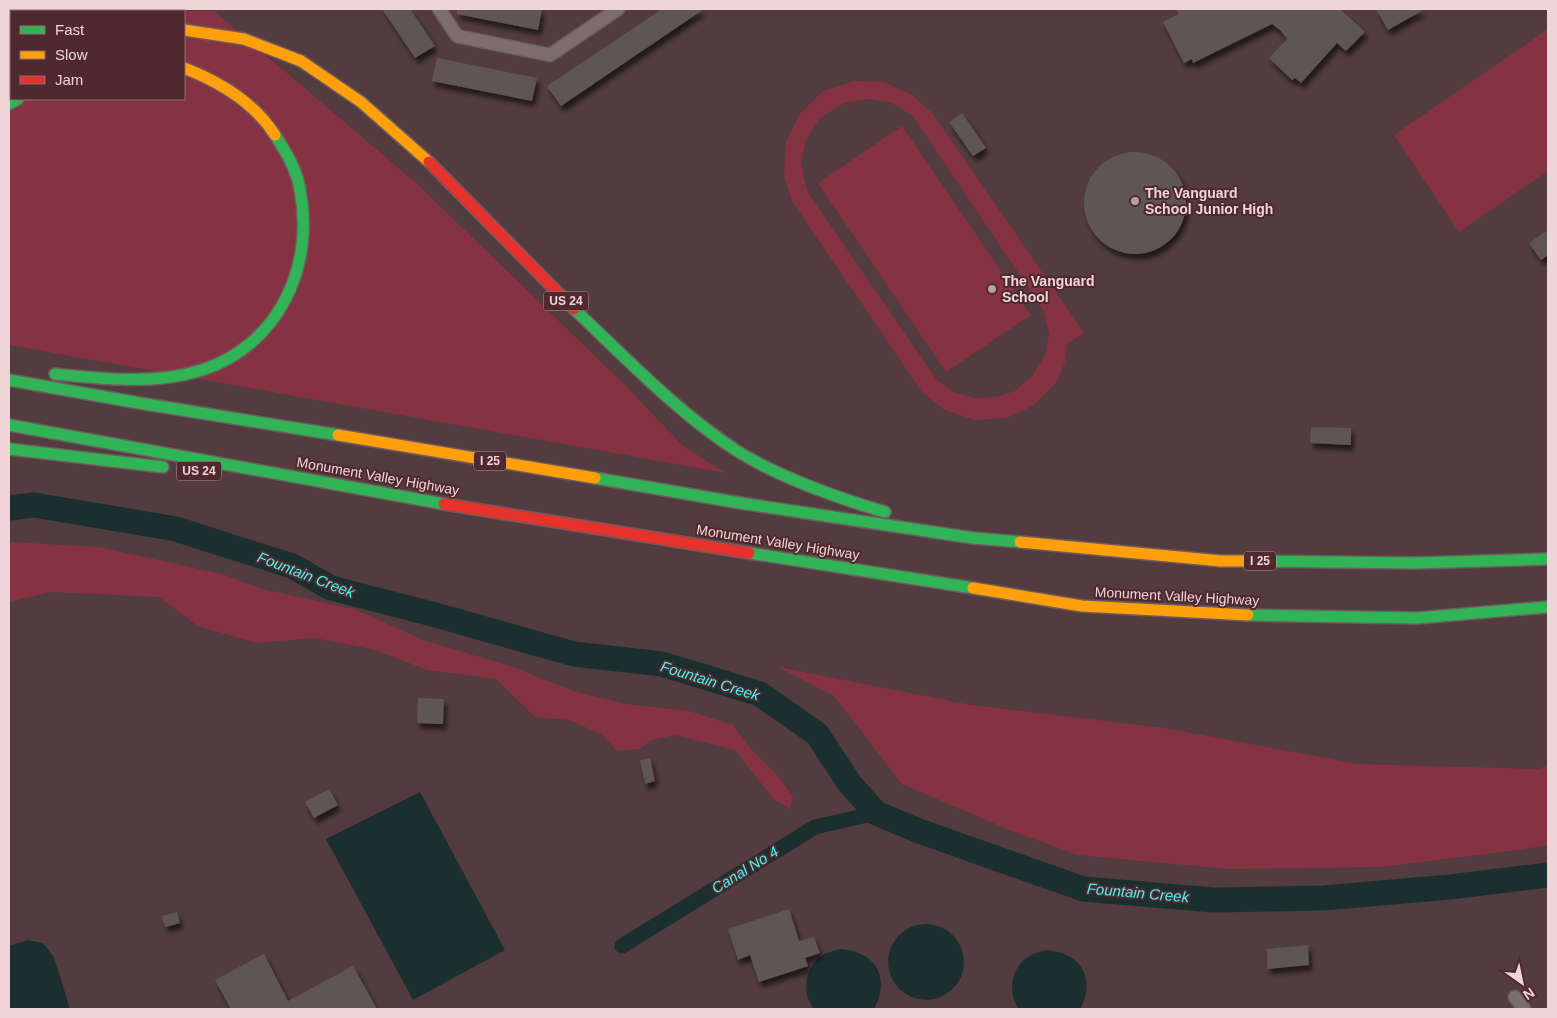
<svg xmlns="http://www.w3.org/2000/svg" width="1557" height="1018" font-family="Arial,sans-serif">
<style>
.green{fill:#853342;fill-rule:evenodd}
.water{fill:#1c2f2f}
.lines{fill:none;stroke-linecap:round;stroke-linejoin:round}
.canal{stroke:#1c2f2f;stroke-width:15}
.river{stroke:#1c2f2f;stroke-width:25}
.building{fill:#5f5753;filter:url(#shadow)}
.street-casing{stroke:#6e5b5d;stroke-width:15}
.fast-casing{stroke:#6e5b5d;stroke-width:14}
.slow-casing{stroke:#6e5b5d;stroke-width:14}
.jam-casing{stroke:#6e5b5d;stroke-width:14}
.street{stroke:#7e6d6f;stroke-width:12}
.fast{stroke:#30b455;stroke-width:11}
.slow{stroke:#ff9f0a;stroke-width:11}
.jam{stroke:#e5322d;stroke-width:11}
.poi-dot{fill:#b89fa2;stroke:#4f292e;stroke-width:2}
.labels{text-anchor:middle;stroke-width:4;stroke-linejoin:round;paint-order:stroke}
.shield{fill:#4f292e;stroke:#bfa1a4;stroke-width:1}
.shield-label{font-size:12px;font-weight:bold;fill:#efd5d7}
.poi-label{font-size:14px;font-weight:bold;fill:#efd5d7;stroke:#4f292e;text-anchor:start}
.street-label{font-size:14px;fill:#efd5d7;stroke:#4f292e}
.water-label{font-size:15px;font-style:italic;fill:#3ff8f4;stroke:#4f292e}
</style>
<defs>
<filter id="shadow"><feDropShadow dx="3" dy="5.5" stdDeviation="2.5" flood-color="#0009"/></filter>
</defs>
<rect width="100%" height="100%" fill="#523c3f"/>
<path class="green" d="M9,9H113L143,11H11V99H184V11H214L416,183L624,384L683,446L726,473L9,345Z
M1548,29V171L1459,232L1394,135Z
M855,81L884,82L912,95L933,114L1084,333L1067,344L1065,362L1056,383L1034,405L1007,418L975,420L945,410L922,392L792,201L784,176L786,142L799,115L823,91ZM869,99L892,103L913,116L1044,311L1049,334L1045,355L1032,376L1015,391L996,397L975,398L953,392L936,379L807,191L801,163L806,140L820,118L844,103Z
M902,126L1031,315L946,372L818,183Z
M9,542L99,547L222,574L262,589L354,609L423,640L510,666L576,692L626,704L689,711L733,725L749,747L774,772L793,796L790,809L774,799L735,750L675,735L651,740L640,749L617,751L601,734L569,720L535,717L496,679L427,670L376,650L315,638L257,643L198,626L159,597L51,592L9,602Z
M778,667L971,705L1164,728L1358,764L1539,769L1548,766V845L1518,850L1381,867L1228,869L1078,855L1012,831L902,784L834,696Z"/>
<path class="water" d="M420,792L505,950L413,1000L326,839Z
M888 962a38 38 0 1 1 76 0a38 38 0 1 1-76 0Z
M28,940L43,943L54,957L70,1009H9V946Z
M840,949C876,951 891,978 874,1009H814C802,995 804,971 819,958C825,953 832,951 840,949Z
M1046,950C1080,952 1097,978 1080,1009H1019C1008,995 1010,971 1025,959C1031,954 1038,952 1046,950Z"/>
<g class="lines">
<path class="canal" d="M622,946L815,827L876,813"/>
<path class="river" d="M9,508L34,505L176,529L292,566L331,588L432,614L574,654L662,664L760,694L817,734L850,784L876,813L919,831L1083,889L1214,900L1323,898L1450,887L1548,875"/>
</g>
<path class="building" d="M382,9H410L435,46L415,58Z
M457,9H542L538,30L457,14Z
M662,9H704L561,106L547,86Z
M1176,9H1340L1365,32L1346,51L1337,43L1301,83L1295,78L1292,80L1269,58L1287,39L1280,30L1272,24L1193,63L1192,59L1184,63L1163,22L1179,14Z
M1376,9H1425L1388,30Z
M437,58L537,78L532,101L432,81Z
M962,113L986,148L973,156L949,122Z
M1084 203a51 51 0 1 1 102 0a51 51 0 1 1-102 0Z
M1548,230V255L1541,260L1529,243Z
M1311,427L1351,428V445L1310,443Z
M418,698L444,699L443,724L417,723Z
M650,758L655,781L645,784L640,760Z
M329,789L338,805L314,818L305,802Z
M789,909L799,941L814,937L820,953L805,958L808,966L759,982L750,955L738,960L728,929Z
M177,912L180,923L165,927L162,916Z
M1308,945L1309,965L1267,969V949Z
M264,954L288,1001L353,966L377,1009H231L215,980Z"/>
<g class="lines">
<g class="street-casing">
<path id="street" d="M439,9L457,36L550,55L618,9
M1515,997L1524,1009"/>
</g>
<g class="fast-casing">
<path id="fast" d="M9,104L18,99
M574,309C626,358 677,412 737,451C779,477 838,498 885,512
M55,374C104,379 154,385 202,370C279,345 315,266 300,190C297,170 286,152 275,135
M9,380L139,403L338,435
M9,425L444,504
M9,449L163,467
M595,478L740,503L973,538L1020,542
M749,553L973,588
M1259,561L1415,563L1548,559
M1248,615L1417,618L1548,607"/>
</g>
<g class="slow-casing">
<path id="slow" d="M184,30L244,39L301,61L361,102L429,162
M184,68C220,82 254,102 275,135
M9,80L11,78
M338,435L595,478
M1020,542L1221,561H1259
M973,588L1082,606L1248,615"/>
</g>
<g class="jam-casing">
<path id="jam" d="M429,162L574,309
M444,504L749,553"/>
</g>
<use href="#street" class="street"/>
<use href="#fast" class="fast"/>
<use href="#slow" class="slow"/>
<use href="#jam" class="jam"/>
</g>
<g class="poi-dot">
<circle cx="1135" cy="201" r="5"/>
<circle cx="992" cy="289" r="5"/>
</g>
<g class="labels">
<g class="shield">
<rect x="543.5" y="291.5" width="45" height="19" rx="4"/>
<rect x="474" y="451.5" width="32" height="19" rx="4"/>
<rect x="176.5" y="461.5" width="45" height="19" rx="4"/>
<rect x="1244" y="551.5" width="32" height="19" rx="4"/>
</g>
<g class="shield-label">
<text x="566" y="305">US 24</text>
<text x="490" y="465">I 25</text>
<text x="199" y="475">US 24</text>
<text x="1260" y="565">I 25</text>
</g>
<g class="poi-label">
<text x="1145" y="198">The Vanguard<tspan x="1145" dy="16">School Junior High</tspan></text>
<text x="1002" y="286">The Vanguard<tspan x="1002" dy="16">School</tspan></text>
</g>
<g class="street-label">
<text transform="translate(378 476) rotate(10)" y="5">Monument Valley Highway</text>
<text transform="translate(778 542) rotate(9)" y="5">Monument Valley Highway</text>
<text transform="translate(1177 596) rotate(3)" y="5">Monument Valley Highway</text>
</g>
<g class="water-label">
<text transform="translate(306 575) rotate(21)" y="5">Fountain Creek</text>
<text transform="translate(710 681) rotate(17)" y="5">Fountain Creek</text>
<text transform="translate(745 870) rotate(-32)" y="5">Canal No 4</text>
<text transform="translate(1138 893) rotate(5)" y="5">Fountain Creek</text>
</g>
</g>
<rect width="1557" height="1018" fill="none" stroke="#efd5d7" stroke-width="20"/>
<rect x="10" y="10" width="175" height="90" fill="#4f292e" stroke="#8f6e72"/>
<rect x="20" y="26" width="25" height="8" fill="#30b455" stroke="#8f6e72"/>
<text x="55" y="35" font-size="15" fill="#efd5d7">Fast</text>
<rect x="20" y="51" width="25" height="8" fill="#ff9f0a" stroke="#8f6e72"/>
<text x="55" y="60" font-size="15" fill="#efd5d7">Slow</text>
<rect x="20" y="76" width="25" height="8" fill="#e5322d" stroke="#8f6e72"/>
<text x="55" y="85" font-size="15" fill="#efd5d7">Jam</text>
<g transform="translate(1522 983) rotate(147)" stroke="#4f292e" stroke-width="4" paint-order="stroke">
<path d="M0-4L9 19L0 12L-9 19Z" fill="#efd5d7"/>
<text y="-8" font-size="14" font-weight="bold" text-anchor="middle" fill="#efd5d7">N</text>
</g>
</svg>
